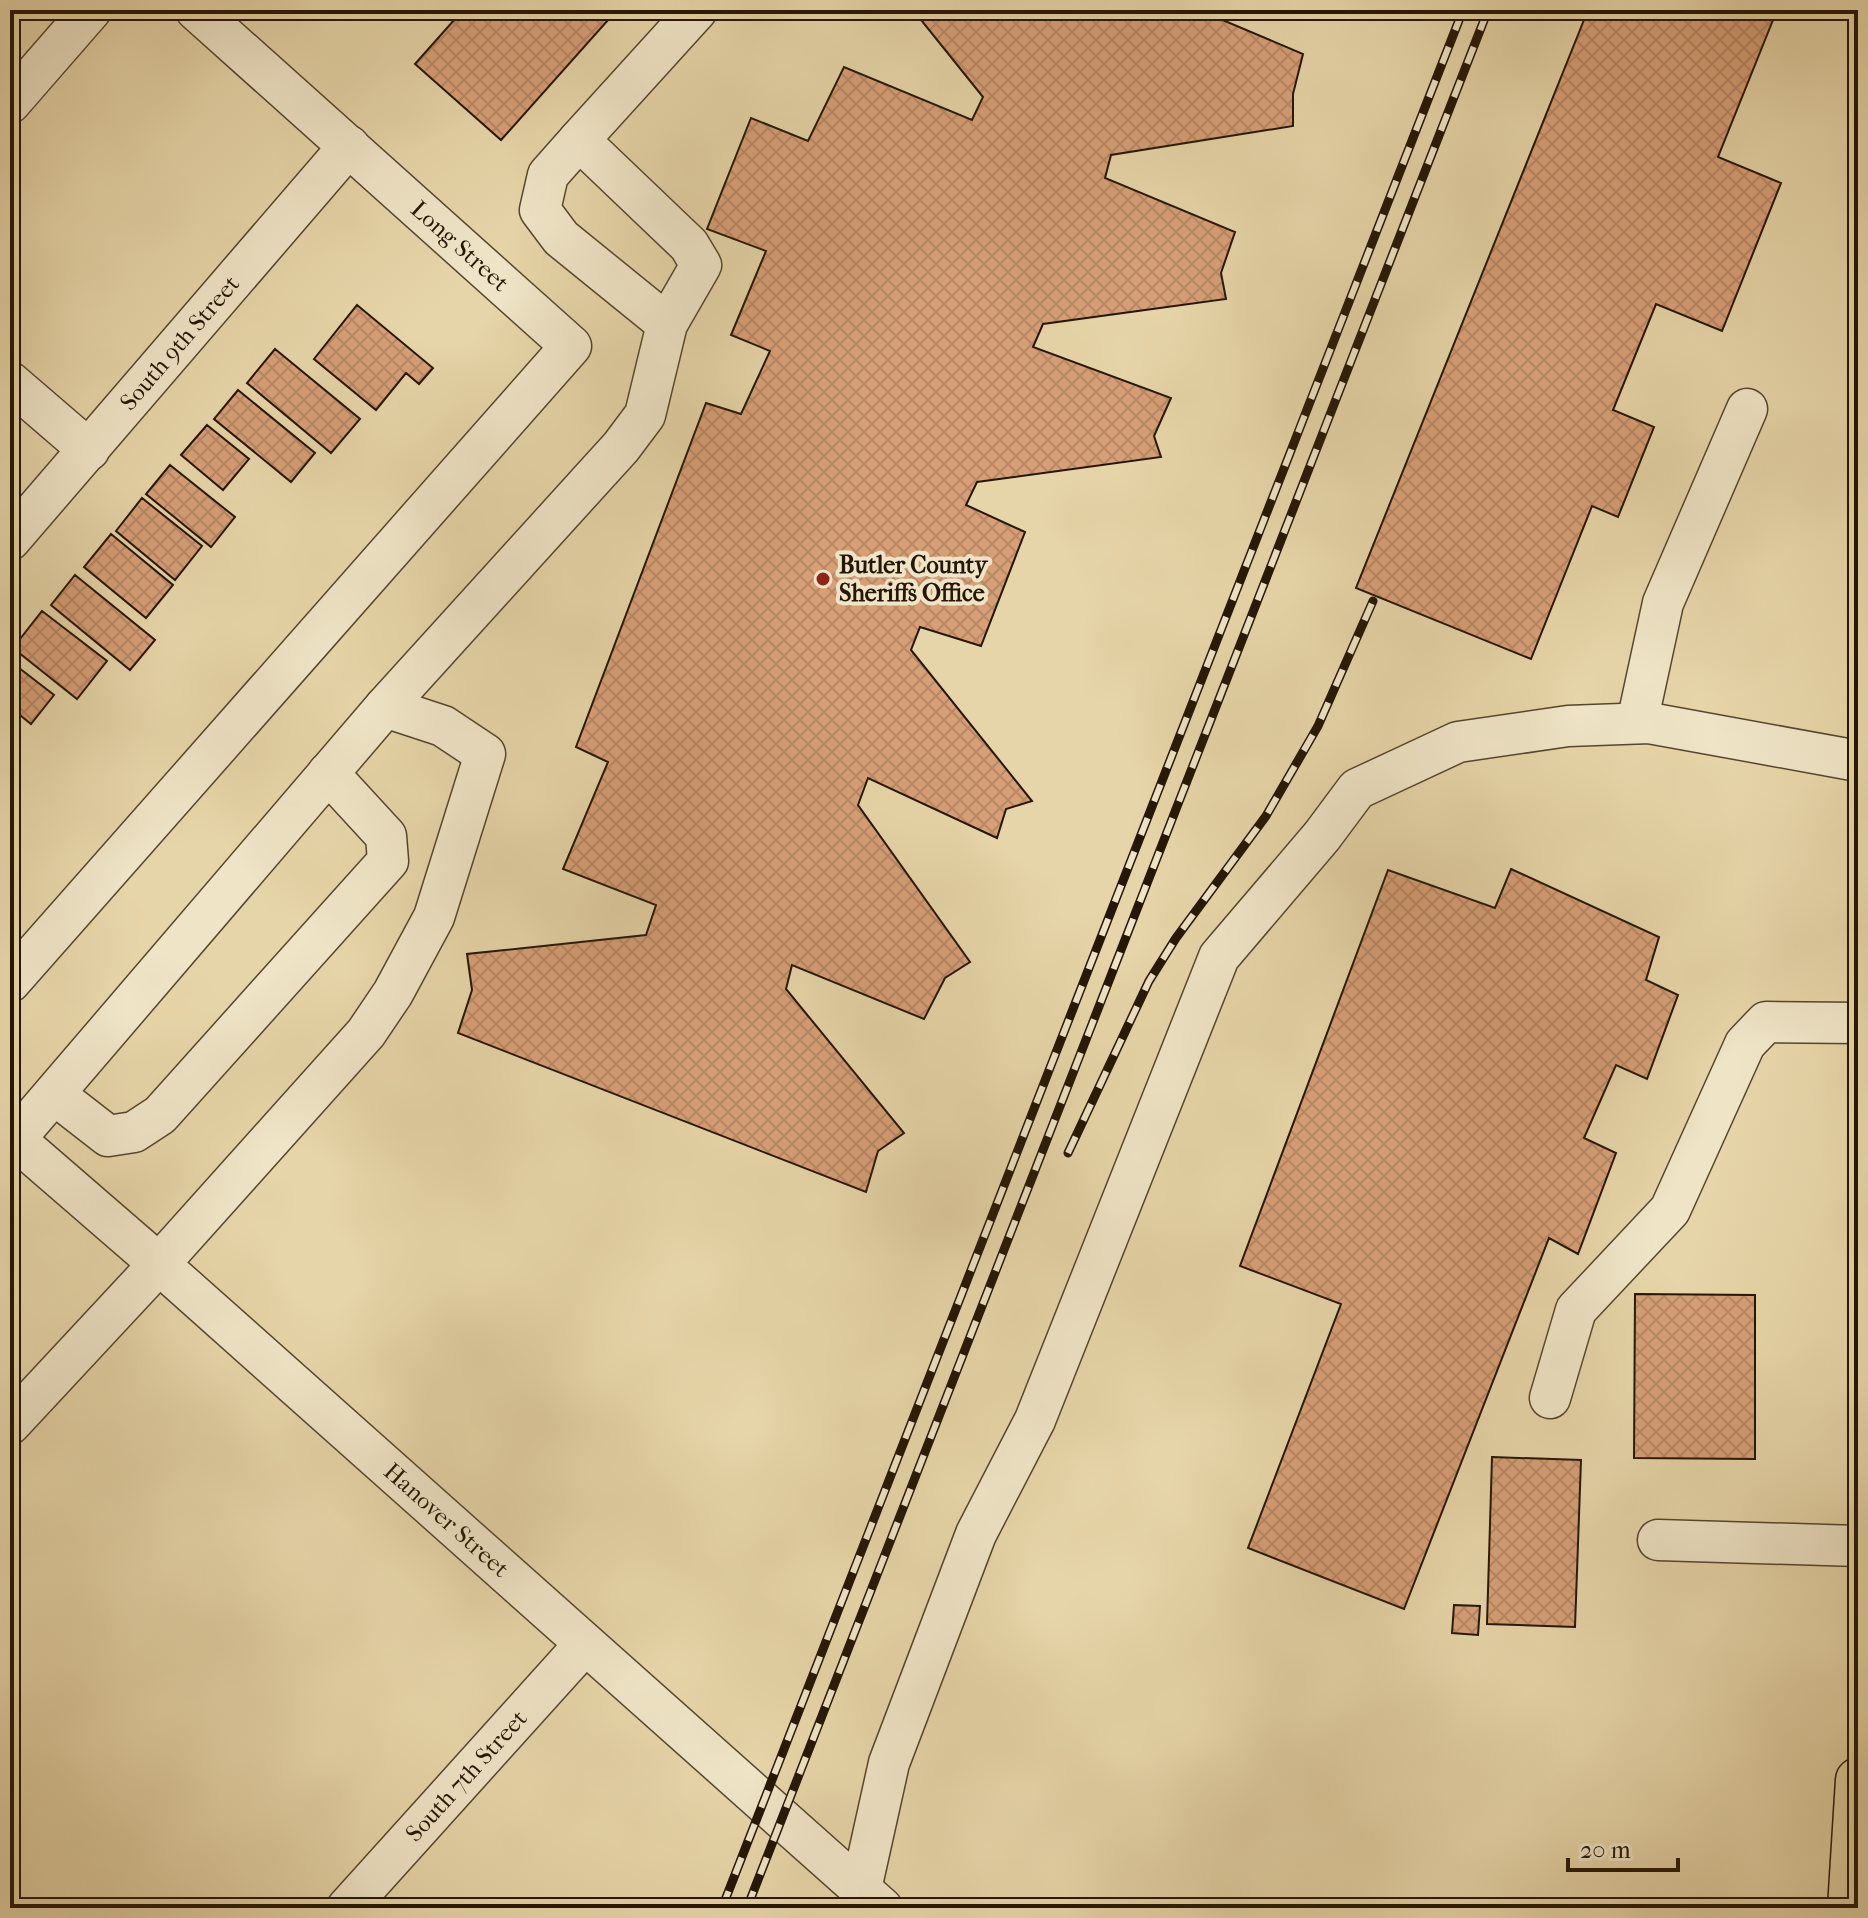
<svg xmlns="http://www.w3.org/2000/svg" width="1868" height="1918" font-family="'IM FELL French Canon',serif">
<style>
.building{fill:url(#building-cross-hatch);stroke:#251605;stroke-width:2}
.lines{fill:none;stroke-linecap:round;stroke-linejoin:round}
.minor-casing{stroke:#55462e;stroke-width:43}
.major-casing{stroke:#251605;stroke-width:47}
.minor{stroke:#efe4c6;stroke-width:40}
.major{stroke:#e6d5a8;stroke-width:44}
.rail-casing{stroke:#251605;stroke-width:9}
.rail{stroke:#efe4c6;stroke-width:6;stroke-dasharray:18;stroke-linecap:butt}
.poi-dot{fill:#8f2418;stroke:#efe4c6;stroke-width:3}
.labels{text-anchor:middle;stroke-width:8;stroke-linejoin:round;paint-order:stroke}
.street-label{font-size:24px;fill:#251605;stroke:#efe4c6}
.poi-label{font-size:24px;font-weight:bold;fill:#251605;stroke:#efe4c6;text-anchor:start}
</style>
<defs>
<pattern id="building-cross-hatch" width="8" height="8" patternUnits="userSpaceOnUse" patternTransform="scale(2)"><rect width="8" height="8" fill="#d79f76"/><path d="M0 0l8 8M0 8l8-8" fill="none" stroke="#b88865"/></pattern>
</defs>
<rect width="100%" height="100%" fill="#e6d5a8"/>
<filter id="stains"><feTurbulence type="fractalNoise" baseFrequency=".0025" numOctaves="4"/><feColorMatrix values="0 0 0 0 .2 0 0 0 0 .09 0 0 0 0 .02 0 0 0 .5 -.17"/></filter>
<radialGradient id="worn" r=".72"><stop offset=".6" stop-color="#630" stop-opacity="0"/><stop offset="1" stop-color="#630" stop-opacity=".3"/></radialGradient>
<path class="building" d="M463,10H617L501,140L415,64Z
M913,10H1199L1303,54L1293,94V126L1111,155L1105,178L1235,232L1221,273L1226,299L1043,324L1033,347L1171,398L1154,436L1161,457L977,482L966,505L1025,532L981,646L920,627L911,650L1032,801L1006,809L997,838L868,778L858,805L970,962L945,978L924,1019L792,965L786,989L904,1133L878,1151L866,1192L458,1033L472,990L467,954L646,935L656,905L563,869L608,762L576,747L706,403L741,414L770,351L731,335L766,251L707,229L751,118L808,141L844,67L972,120L983,97Z
M1588,10H1777L1718,157L1781,183L1722,331L1656,304L1613,410L1654,427L1618,517L1592,506L1531,659L1356,588Z
M357,305L433,368L419,384L406,373L376,410L314,359Z
M275,349L360,419L331,453L247,383Z
M238,390L315,453L291,482L214,419Z
M207,425L249,459L223,490L181,455Z
M170,465L235,517L211,547L146,494Z
M142,498L202,546L175,580L116,531Z
M111,534L173,585L146,618L84,567Z
M75,575L155,640L130,670L51,605Z
M42,611L107,661L77,699L13,648Z
M10,661L54,695L31,724L10,707Z
M1511,869L1659,937L1646,980L1678,995L1647,1079L1616,1065L1584,1138L1616,1153L1578,1254L1549,1238L1404,1609L1248,1548L1341,1304L1240,1266L1388,870L1495,908Z
M1635,1294L1755,1295V1459L1634,1458Z
M1492,1457L1581,1460L1575,1627L1487,1624Z
M1454,1605L1480,1606L1478,1635L1452,1633Z"/>
<g class="lines">
<g class="minor-casing">
<g id="minor">
<path d="M10,103L91,10"/>
<path d="M579,140L697,10"/>
<path d="M10,382L89,450"/>
<path id="s1" d="M10,540L349,146"/>
<path d="M1637,723L1663,603L1747,409"/>
<path d="M10,982L571,346L196,10"/>
<path d="M54,1094L108,1136L134,1132L160,1115L388,861L386,836L328,773"/>
<path id="s2" d="M10,1135L159,1264L882,1908"/>
<path d="M15,1139L385,707L621,447L645,415L667,324L701,265L689,245L579,140L548,175L540,210L561,238L667,324"/>
<path d="M1550,1398L1576,1310L1670,1210L1745,1044L1766,1022L1858,1023"/>
<path d="M10,1424L159,1264L366,1033L393,993L434,917L485,754L443,726L385,707"/>
<path d="M1658,1540L1858,1546"/>
<path d="M861,1889L889,1763L976,1534L1035,1420L1219,957L1322,836L1357,789L1458,742L1568,726L1649,723L1858,761"/>
<path id="s3" d="M347,1908L585,1644"/>
</g>
</g>
<g class="major-casing">
<path id="major" d="M1850,1908L1858,1780"/>
</g>
<use href="#minor" class="minor"/>
<use href="#major" class="major"/>
<g class="rail-casing">
<path id="rail" d="M1068,1153L1149,981L1176,938L1266,816L1318,726L1373,601
M722,1908L1463,10
M747,1908L1488,10"/>
</g>
<use href="#rail" class="rail"/>
</g>
<circle class="poi-dot" cx="823" cy="579" r="8"/>
<g class="labels">
<g class="street-label">
<text transform="translate(460 246) rotate(42)" y="8">Long Street</text>
<text dy="8" stroke="none"><textPath href="#s1" startOffset="260">South 9th Street</textPath></text>
<text dy="8" stroke="none"><textPath href="#s2" startOffset="582">Hanover Street</textPath></text>
<text dy="8" stroke="none"><textPath href="#s3" startOffset="178">South 7th Street</textPath></text>
</g>
<g class="poi-label">
<text x="839" y="573">Butler County<tspan x="839" dy="28">Sheriffs Office</tspan></text>
</g>
</g>
<rect width="1868" height="1918" fill="none" stroke="#e6d5a8" stroke-width="40"/>
<rect x="12" y="12" width="1844" height="1894" fill="none" stroke="#251605" stroke-width="4"/>
<rect x="20" y="20" width="1828" height="1878" fill="none" stroke="#251605" stroke-width="2"/>
<path d="M1568 1858v12h110v-12" fill="none" stroke="#251605" stroke-width="4"/>
<text x="1580" y="1858" font-size="24" fill="#251605" stroke="#efe4c6" stroke-width="6" paint-order="stroke">20 m</text>
<rect width="100%" height="100%" filter="url(#stains)"/>
<rect width="100%" height="100%" fill="url(#worn)"/>
</svg>
